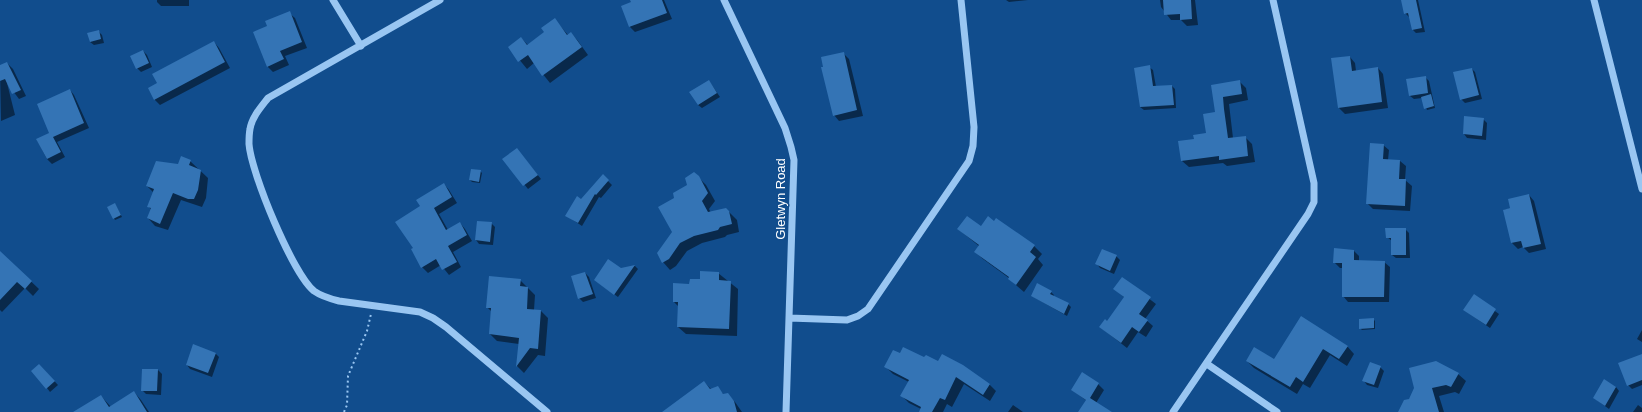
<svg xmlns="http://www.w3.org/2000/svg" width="1642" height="412" font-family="Helvetica,sans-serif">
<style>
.shadow{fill:#0007}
.building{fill:#3474b5}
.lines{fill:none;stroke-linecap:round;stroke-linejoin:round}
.path{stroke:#99c6f2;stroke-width:2;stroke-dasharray:2 3;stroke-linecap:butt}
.minor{stroke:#99c6f2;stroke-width:7}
.labels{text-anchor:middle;stroke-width:3;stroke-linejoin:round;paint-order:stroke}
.street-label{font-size:13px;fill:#fff;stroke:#114d8d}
</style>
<rect width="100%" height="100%" fill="#114d8d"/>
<path class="shadow" d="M157,0H189V6H161L157,2Z
M631,0H664L672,19L635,32L630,27L632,3Z
M1006,0H1028L1009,2Z
M1160,0H1195L1198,25L1187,26L1181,20H1171L1161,7Z
M1402,0H1418L1425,32L1416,33L1413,30L1410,17H1409L1405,13Z
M289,13L295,18L307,48L285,56L289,65L273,72L267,66L268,26Z
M555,20L568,35L571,33L578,41L588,55L550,83L534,63L527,69L509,47L521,38L528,45L545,32Z
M98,31L102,35L104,43L94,45L90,42Z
M214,42L219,48L230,68L160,105L154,99L158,83Z
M143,51L147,55L152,67L141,72L137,68Z
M843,53L849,59L863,116L839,121L834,115Z
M1350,57L1355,63L1356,71L1378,68L1383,74L1388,108L1345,114L1339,108L1333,59Z
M7,63L13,69L26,96L19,99L7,83L15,115L1,121L0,67Z
M1149,67L1153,70L1156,87L1172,86L1175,89L1176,108L1144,110L1140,107Z
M1472,69L1475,72L1482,99L1465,103L1461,99Z
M1425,77L1429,81L1435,108L1427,110L1422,98L1414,99L1410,96Z
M709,81L720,97L702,108L698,105Z
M1239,81L1246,88L1248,100L1229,104L1233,138L1245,137L1252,144L1255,162L1227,166L1223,163L1189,167L1182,161L1195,140L1207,134L1216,113L1212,86Z
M70,90L74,95L89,128L57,142L65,157L52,164L47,159L37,140L50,133Z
M1483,119L1487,123L1486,140L1467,138L1464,134Z
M1383,145L1389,150L1388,160L1400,161L1406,166L1405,180L1412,186L1410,211L1373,209L1367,203Z
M520,153L541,179L528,189L504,159Z
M190,161L208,178L206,198L202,207L181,200L168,230L155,226L148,218L151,209L148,206L154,193L147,186L178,165Z
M480,171L482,173L480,183L472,182L470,180Z
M603,176L612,185L601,198L599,197L582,226L567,216Z
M698,177L706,185L715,201L709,209L711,213L729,212L737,220L739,232L727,235L725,237L702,243L687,251L676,266L670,270L663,262L673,232L675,199Z
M444,184L449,190L457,203L439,214L448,230L460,223L465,229L472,241L453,252L461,267L449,275L441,265L428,273L422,267L412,250L414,248L421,206Z
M1529,195L1534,201L1546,249L1529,253L1523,247L1518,249L1512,243L1504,210L1511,208Z
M115,204L122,217L115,220L108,207Z
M996,220L1034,246L1042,254L1038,259L1043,265L1024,292L1017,286L1009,278L983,259L975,252L979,246L958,229L981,227L995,222Z
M491,223L495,227L493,245L479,244L476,240Z
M1405,229L1409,233L1410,258H1396L1392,255V241L1387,237Z
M1354,251L1359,256V261L1384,262L1390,267L1389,302H1348L1343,296V268H1340L1334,262Z
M0,252L39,289L33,296L25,288L2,312L0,310Z
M1116,256L1120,260L1114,274L1100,268L1097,264Z
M635,266L638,269L618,297L595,280L621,269Z
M585,273L589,277L596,298L583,302L579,298Z
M718,273L738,289L737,336L686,334L678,327L679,307L674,302L690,285Z
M1122,278L1156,304L1145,319L1153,326L1146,337L1138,332L1127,348L1100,327L1108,323L1125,298L1115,289Z
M520,280L535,295L534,310L541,311L548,318L545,356L538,355L524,373L517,366L519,344L497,341L490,334L492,312L487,307Z
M1051,292L1054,295L1053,297L1068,304L1071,307L1067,316L1032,296Z
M1474,296L1499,314L1490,328L1464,310Z
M1301,318L1347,346L1354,354L1347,366L1330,355L1310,388L1303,384L1297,394L1254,368L1247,361L1275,360Z
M1373,319L1375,321V329L1362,330L1360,328Z
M1642,330V342L1637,339Z
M215,353L219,357L212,377L190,369L187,365Z
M901,354L939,363L989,384L996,391L990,401L964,384L952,407L947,404L943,412H923L921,409L909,403L902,396L909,382L893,374L886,367Z
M1642,357V385L1632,389L1628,385Z
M1380,367L1384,371L1378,388L1367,385L1364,381Z
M43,369L58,385L50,392L47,388Z
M158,370L162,374L161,395L146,394L142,390Z
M1458,374L1466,381L1459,394L1455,392L1439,396L1444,412H1399L1409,399Z
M704,382L711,389L717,388L724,395L727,394L735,402L742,412H671Z
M1098,384L1104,390L1096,403L1109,412H1080L1087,401L1072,390Z
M1616,387L1619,391L1609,409L1594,398Z
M134,392L141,400L149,412H82L101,396L111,407Z
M1013,405L1023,412H1008Z
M1638,405L1642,408V412H1633Z"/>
<path class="building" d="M630,0H662L667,13L629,27L621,6L631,2Z
M1163,0H1191L1192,19L1180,20V14L1164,15Z
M1401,0H1416L1422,28L1412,30L1408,13L1404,14Z
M290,11L302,42L280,51L284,59L267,67L253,32L267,26L265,21Z
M555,18L567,35L571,32L582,47L542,76L528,55L518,62L508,47L521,37L527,45L544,32L541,28Z
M99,30L101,39L90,42L87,33Z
M214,41L225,62L154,100L148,88L157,83L152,74Z
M143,50L149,63L136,69L130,56Z
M844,52L857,110L833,116L821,67H823L821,57Z
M1350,56L1352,71L1378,67L1382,102L1338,108L1331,58Z
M7,62L21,90L12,94L5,79L0,81V65Z
M1150,65L1153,86L1172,85L1174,105L1140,107L1134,68Z
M1472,68L1479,95L1460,100L1453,72Z
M1426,76L1428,93L1409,96L1406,79Z
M709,80L717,93L698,105L689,92Z
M1240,80L1242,94L1223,97L1224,109L1228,138L1246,136L1248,156L1219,160V156L1181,161L1178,141L1194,139L1193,135L1206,133L1203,114L1215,112L1211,85Z
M70,89L84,123L53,137L61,152L47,159L36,139L49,133L37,104Z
M1431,94L1434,106L1424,109L1421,97Z
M1464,116L1484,118L1482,136L1463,134Z
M1370,143L1384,144L1383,159L1400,160L1399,179H1406L1405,206L1366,204Z
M517,148L538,175L523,186L502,159Z
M181,156L191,160L189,165L201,170L198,190L194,199H188L173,193L160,224L147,218L151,208L147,207L154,189L146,186L156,161L178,164Z
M471,169L481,170L479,182L469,180Z
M694,172L699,176L708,193L702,201L708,212L726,208L729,211L732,224L720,227L718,230L694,236L680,243L669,259L662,263L657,253L672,232L658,207L674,198L673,193L687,185L685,178Z
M603,174L609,180L596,195L595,194L578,223L565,216L577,196L581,199Z
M444,183L452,197L434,208L446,230L460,222L467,235L448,246L457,262L442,270L436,259L421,268L411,249L413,248L395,222L420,206L416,200Z
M1529,194L1541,244L1523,248L1521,241L1511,243L1503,210L1510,208L1508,199Z
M115,203L121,215L113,219L107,207Z
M967,216L981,226L988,216L994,221L996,218L1035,245L1030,252L1036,257L1016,285L1008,279L1009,277L974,252L979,245L957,229Z
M477,221L492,222L490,242L475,240Z
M1385,228H1406V255H1391V238H1386Z
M1334,248L1354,250V260L1385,261L1384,297H1342V263H1333Z
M1102,249L1117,255L1110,271L1095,264Z
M0,251L32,281L25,289L17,282L0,300Z
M608,259L621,268L635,265L614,295L594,280Z
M700,271L719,272V280L731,281L729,329L677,327L678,302H673V283L689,284L690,279H700Z
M585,272L593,294L578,299L571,276Z
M489,276L521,279L520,286L528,287L527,309L541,310L538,349L530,348L516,367L519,338L489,334L491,308H486Z
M1122,277L1151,297L1139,314L1148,320L1139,332L1132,327L1121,343L1099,327L1105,319L1107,321L1124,297L1113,289Z
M1037,283L1052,291L1050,294L1069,303L1064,314L1031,296Z
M1474,294L1496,309L1486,325L1463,310Z
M1301,316L1348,346L1339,359L1323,349L1303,382L1296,377L1290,387L1246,361L1254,347L1274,359Z
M1374,318V328L1359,329V319Z
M193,344L216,353L208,373L186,365Z
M903,347L924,357L926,355L938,361L942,354L963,365L990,384L983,395L956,377L945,400L940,398L932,412H919L921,407L900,396L909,380L884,367L893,350L900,353Z
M1642,354V380L1627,386L1618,363Z
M1436,361L1459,373L1451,387L1446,385L1432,388L1439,412H1398L1404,400L1409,399L1414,388L1409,368Z
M1370,362L1381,366L1374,385L1362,381Z
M39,364L55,381L46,389L31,371Z
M142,369H158L157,391H141Z
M1082,372L1099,383L1090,398L1112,412H1078L1086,400L1071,390Z
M1604,379L1616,387L1605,406L1593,398Z
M704,381L710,389L718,386L723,394L728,393L734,401L737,412H662Z
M134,391L147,412H73L101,395L109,407Z"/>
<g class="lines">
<path class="path" d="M344,412L347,405L348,376L367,331L371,314"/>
<path class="minor" d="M333,0L361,46
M440,0L268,98C261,107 252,117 250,129C249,134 249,140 249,144C251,173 293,274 314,291C321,296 331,299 339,301L420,312L433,318L446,327L547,412
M724,0L785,128L791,147L794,160L786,412
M1594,0L1642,189
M789,318L847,320L858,316L868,309L969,161L973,146L974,127L961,0
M1207,364L1277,412
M1173,412L1308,214L1314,202V183L1273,0"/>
</g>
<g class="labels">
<g class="street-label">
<text transform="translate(780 199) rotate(-90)" y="5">Gletwyn Road</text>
</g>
</g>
</svg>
